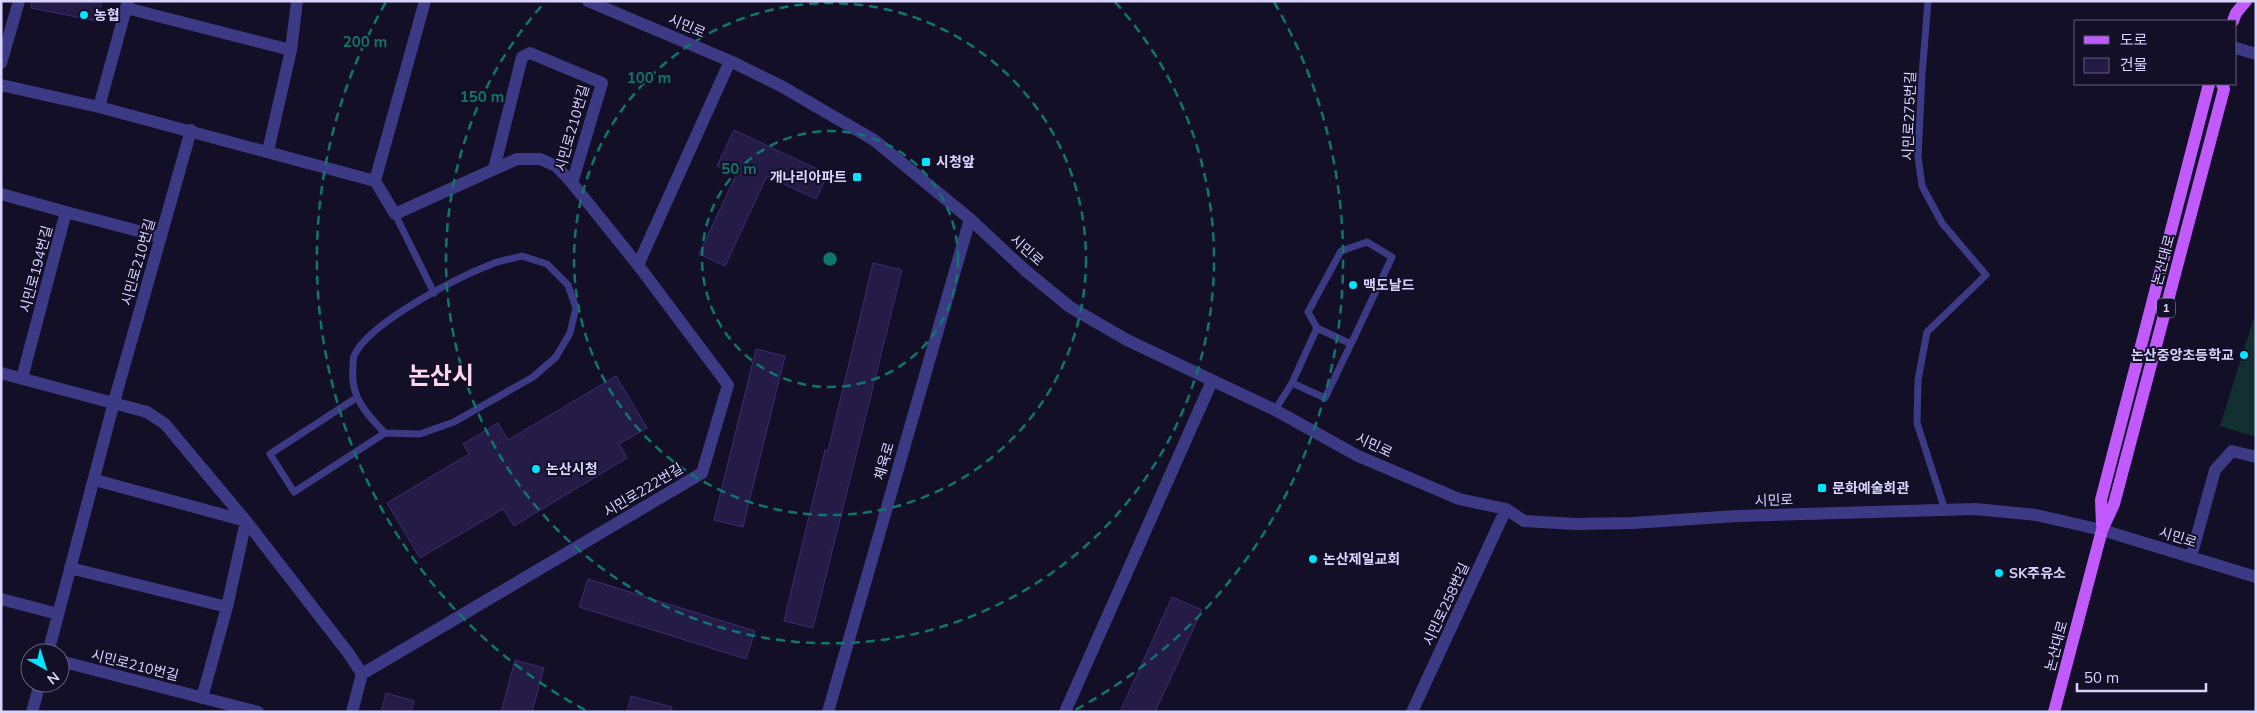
<svg xmlns="http://www.w3.org/2000/svg" width="2257" height="713" font-family="Mulish,'Noto Sans KR',sans-serif">
<style>
.green{fill:#12302f}
.building{fill:#241b47;stroke:#3b2d73}
.lines{fill:none;stroke-linecap:round;stroke-linejoin:round}
.service{stroke:#3d3a85;stroke-width:7}
.minor{stroke:#3d3a85;stroke-width:12}
.primary{stroke:#c25bff;stroke-width:12}
.ring{fill:none;stroke:#0f766e;stroke-width:2.5;stroke-dasharray:9 6}
.poi-dot{fill:#00e5ff;stroke:#130f26;stroke-width:2}
.labels{text-anchor:middle;stroke-width:4;stroke-linejoin:round;paint-order:stroke}
.shield{fill:#130f26;stroke:#9e99be;stroke-width:1}
.shield-label{font-size:12px;font-weight:bold;fill:#d9d4ff}
.poi-label{font-size:14px;font-weight:bold;fill:#d9d4ff;stroke:#130f26;text-anchor:start}
.street-label{font-size:14px;fill:#d9d4ff;stroke:#130f26}
.town-label{font-size:24px;font-weight:bold;fill:#ffd6f0;stroke:#130f26}
.centre{fill:#0f766e;stroke:#130f26;stroke-width:2.5}
.ring-label{font-size:15px;text-anchor:middle;font-weight:bold;fill:#0f766e;stroke:#130f26;stroke-width:4;stroke-linejoin:round;paint-order:stroke}
</style>
<rect width="100%" height="100%" fill="#130f26"/>
<path class="green" d="M2256,311V437L2220,426Z"/>
<path class="building" d="M32,1H102L97,21L31,8Z
M734,130L828,174L816,199L767,176L725,266L699,254L736,175L717,166Z
M873,263L902,270L813,628L784,621L825,450L828,451Z
M756,349L785,356L743,527L714,520Z
M616,376L647,428L619,444L627,458L514,526L503,509L420,558L387,503L469,454L463,444L498,423L508,440Z
M588,579L755,631L746,659L579,607Z
M1172,597L1202,610L1155,712H1120Z
M515,660L544,668L532,712H501Z
M386,693L414,701L411,712H381Z
M631,696L672,707L671,712H627Z"/>
<g class="lines">
<path class="service" d="M1928,1L1922,75L1918,157L1922,186L1942,223L1986,275L1927,332L1918,380L1917,423L1945,510
M395,214L434,293
M522,256L547,264L568,285L576,308L570,333L556,357L533,377L454,422L420,434L385,433C366,414 350,396 353,368C353,365 353,359 354,356C368,323 458,277 492,264C501,260 512,259 522,256Z
M1317,328L1308,312L1341,251L1367,242L1392,257L1351,344
M356,398L270,454L294,492L385,433
M1275,410L1292,383L1317,328L1351,344L1325,398L1292,383"/>
<path class="minor" d="M588,1L730,61L781,86L874,140L970,219L1026,271L1070,307L1127,340L1275,410L1358,456L1459,499L1506,509L1524,521L1575,524L1632,523L1737,516L1975,509L2036,515L2102,530L2256,577
M126,8L291,50
M2236,48L2256,54
M1,63L19,1
M1,85L99,107L375,181L395,214L517,159H540L556,166L572,183L638,265L728,385L702,473L362,674L352,712
M99,107L128,1
M268,151L291,50L297,1
M494,169L522,57L530,53L602,83L572,183
M375,181L425,1
M1,194L66,212L22,378
M66,212L161,237
M638,265L730,61
M1,373L147,412L165,424L246,521L349,654L362,674
M95,480L246,521L227,607L202,698
M2191,557L2215,470L2232,451L2256,457
M70,568L227,607
M1,599L58,614
M48,653L114,402L191,130
M60,661L258,712
M32,712L40,683
M828,712L970,219
M1065,712L1212,381
M1412,712L1506,509"/>
<path class="primary" d="M2233,21L2236,13L2246,1
M2102,525L2101,500L2209,84
M2054,712L2102,530L2114,504L2224,89L2222,84"/>
</g>
<g class="ring">
<circle cx="830" cy="259" r="128"/>
<circle cx="830" cy="259" r="256"/>
<path d="M1115 2A384 384 0 1 1 545 2"/>
<path d="M585 710A513 513 0 0 1 386 2M1274 2A513 513 0 0 1 1075 710"/>
</g>
<g class="poi-dot">
<circle cx="84" cy="15" r="5"/>
<rect x="921" y="157" width="10" height="10" rx="2.5"/>
<rect x="852" y="172" width="10" height="10" rx="2.5"/>
<circle cx="1353" cy="285" r="5"/>
<circle cx="2244" cy="355" r="5"/>
<circle cx="536" cy="469" r="5"/>
<rect x="1817" y="483" width="10" height="10" rx="2.5"/>
<circle cx="1313" cy="559" r="5"/>
<circle cx="1999" cy="573" r="5"/>
</g>
<g class="labels">
<rect class="shield" x="2157" y="298.5" width="18" height="19" rx="4"/>
<g class="shield-label">
<text x="2166" y="312">1</text>
</g>
<g class="poi-label">
<text x="94" y="20">농협</text>
<text x="936" y="167">시청앞</text>
<text x="847" y="182" text-anchor="end">개나리아파트</text>
<text x="1363" y="290">맥도날드</text>
<text x="2234" y="360" text-anchor="end">논산중앙초등학교</text>
<text x="546" y="474">논산시청</text>
<text x="1832" y="493">문화예술회관</text>
<text x="1323" y="564">논산제일교회</text>
<text x="2009" y="578">SK주유소</text>
</g>
<g class="street-label">
<text transform="translate(687 26) rotate(23)" y="5">시민로</text>
<text transform="translate(1909 116) rotate(-88)" y="5">시민로275번길</text>
<text transform="translate(572 128) rotate(-74)" y="5">시민로210번길</text>
<text transform="translate(1027 250) rotate(42)" y="5">시민로</text>
<text transform="translate(2163 260) rotate(-75)" y="5">논산대로</text>
<text transform="translate(138 262) rotate(-74)" y="5">시민로210번길</text>
<text transform="translate(36 269) rotate(-75)" y="5">시민로194번길</text>
<text transform="translate(1374 445) rotate(25)" y="5">시민로</text>
<text transform="translate(884 461) rotate(-74)" y="5">체육로</text>
<text transform="translate(643 490) rotate(-31)" y="5">시민로222번길</text>
<text transform="translate(1774 500) rotate(-2)" y="5">시민로</text>
<text transform="translate(2178 537) rotate(17)" y="5">시민로</text>
<text transform="translate(1446 604) rotate(-65)" y="5">시민로258번길</text>
<text transform="translate(2056 646) rotate(-75)" y="5">논산대로</text>
<text transform="translate(135 665) rotate(14)" y="5">시민로210번길</text>
</g>
<g class="town-label">
<text x="441" y="384">논산시</text>
</g>
</g>
<circle cx="830" cy="259" r="8" class="centre"/>
<g class="ring-label">
<text x="365" y="47">200 m</text>
<text x="649" y="83">100 m</text>
<text x="482" y="102">150 m</text>
<text x="739" y="174">50 m</text>
</g>
<rect width="2257" height="713" fill="none" stroke="#d9d4ff" stroke-width="5"/>
<rect x="2074" y="20" width="162" height="65" fill="#130f26" stroke="#625e7d"/>
<rect x="2084" y="36" width="25" height="8" fill="#c25bff" stroke="#625e7d"/>
<text x="2120" y="45" font-size="15" fill="#d9d4ff">도로</text>
<rect x="2084" y="58" width="25" height="15" fill="#241b47" stroke="#625e7d"/>
<text x="2120" y="70" font-size="15" fill="#d9d4ff">건물</text>
<g transform="translate(45 668) rotate(141)"><circle r="24" fill="#130f26" stroke="#625e7d"/>
<path d="M0-4L9 19L0 12L-9 19Z" fill="#00e5ff"/>
<text y="-8" font-size="14" font-weight="bold" text-anchor="middle" fill="#d9d4ff">N</text>
</g>
<path d="M2077 683v8h129v-8" fill="none" stroke="#d9d4ff" stroke-width="2.5"/>
<text x="2084" y="683" font-size="15" fill="#d9d4ff" stroke="#130f26" stroke-width="4" paint-order="stroke">50 m</text>
</svg>
